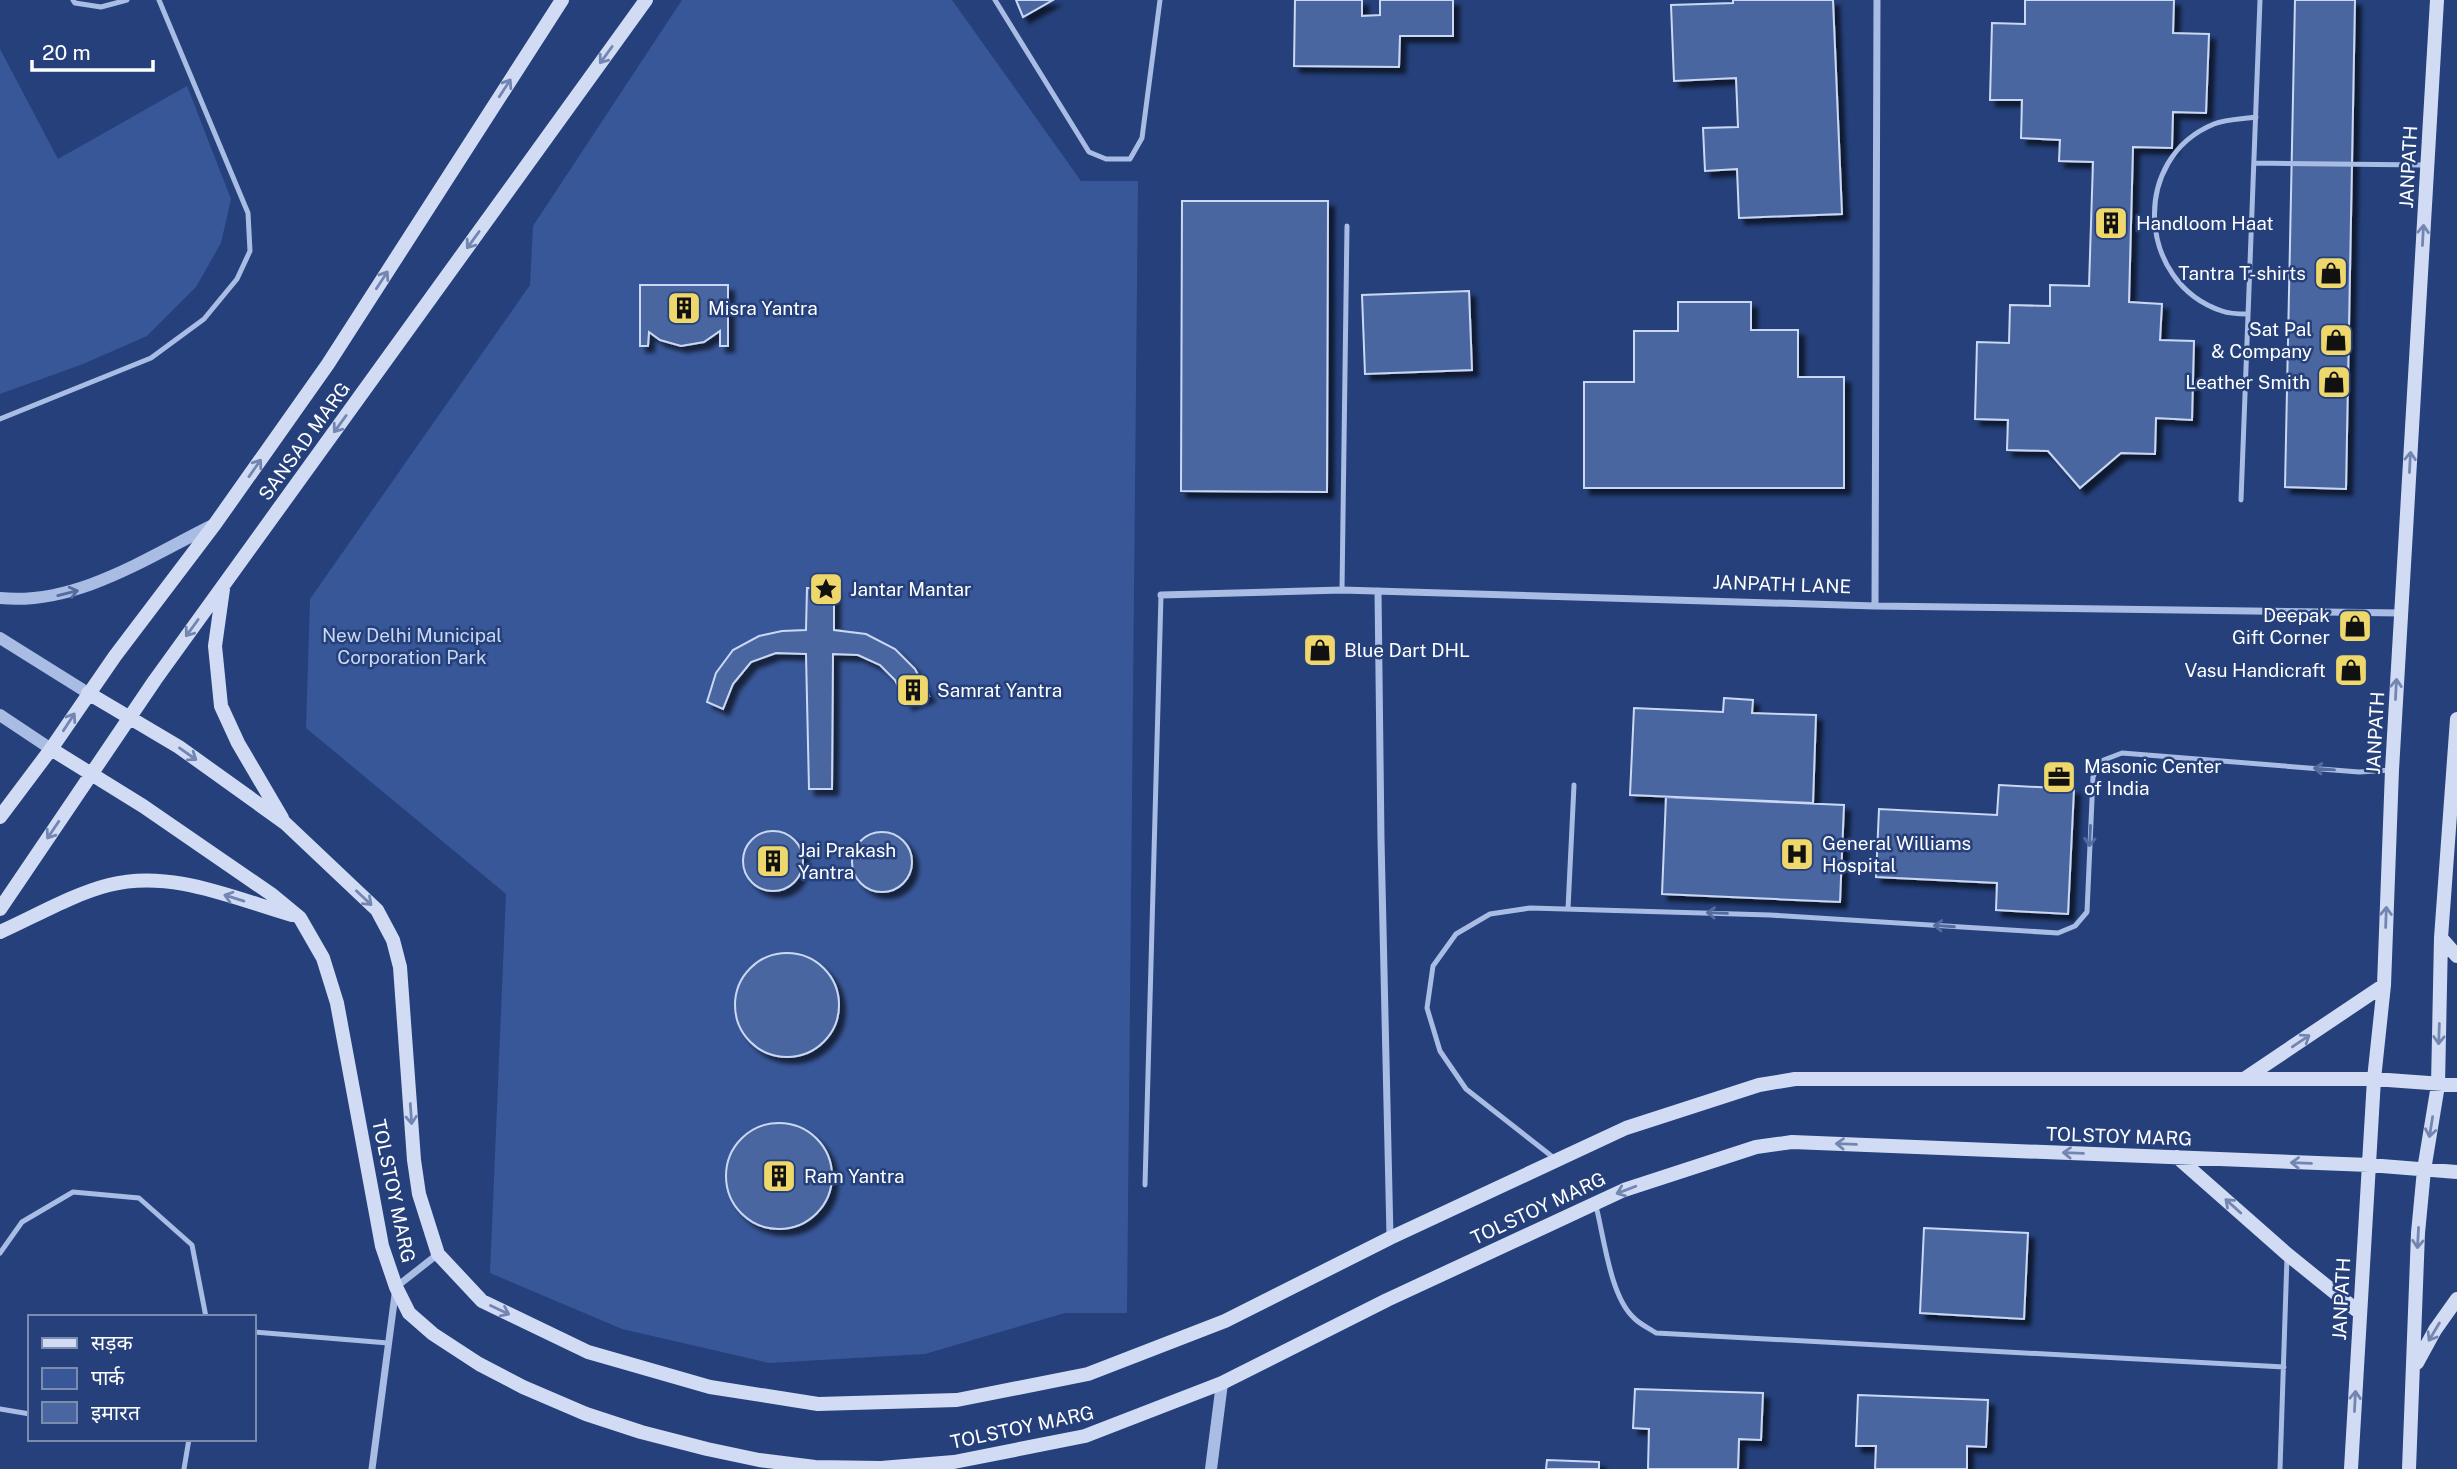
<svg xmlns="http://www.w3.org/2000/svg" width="2457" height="1469" font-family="'Public Sans','Noto Sans Devanagari',sans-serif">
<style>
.green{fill:#385798}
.building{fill:#4966a1;stroke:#cad8f3;stroke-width:2;filter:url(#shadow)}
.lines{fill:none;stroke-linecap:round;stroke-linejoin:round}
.service{stroke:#a8bce4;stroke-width:5}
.minor{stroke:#a8bce4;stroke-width:7}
.tertiary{stroke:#a8bce4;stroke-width:12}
.secondary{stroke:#d1dcf4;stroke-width:14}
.oneway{stroke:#7286b1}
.oneway2{stroke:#536b9f}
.labels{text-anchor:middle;stroke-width:5;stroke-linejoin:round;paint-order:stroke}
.street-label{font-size:19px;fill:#fff;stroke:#25407a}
.poi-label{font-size:19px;fill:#fff;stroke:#25407a;text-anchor:start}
.park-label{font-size:19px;fill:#cad8f3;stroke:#25407a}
</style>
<defs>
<filter id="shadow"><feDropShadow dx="6" dy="6" stdDeviation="2" flood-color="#0009"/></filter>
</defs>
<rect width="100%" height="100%" fill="#25407a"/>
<path class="green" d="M682,0H952L1081,181H1138L1127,1313H1065L925,1354L769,1363L622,1329L490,1273L506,894L306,728L310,599L530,285L533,226Z
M0,49L58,159L187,86L231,199L221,243L196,287L147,336L83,364L0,394Z"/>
<path class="building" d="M1016,0H1053L1023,17Z
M1295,0H1362V16L1380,15V0H1453V36H1400L1399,67L1294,66Z
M1733,0H1833L1842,214L1739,218L1737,169L1705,171L1703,128L1738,127L1736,78L1674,81L1671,5L1733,3Z
M2025,0H2174L2173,33L2209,34L2206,113L2173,112L2172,148L2133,147L2129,302L2162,304L2160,340L2194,341L2192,420L2156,418L2155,454L2121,453L2080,488L2048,451L2007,450L2008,420L1975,419L1977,342L2009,343L2010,305L2050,306V285L2089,286L2093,162L2059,161L2060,140L2021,138L2022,100H1990L1992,23L2025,24Z
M2295,0H2355L2346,489L2285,487Z
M1182,201H1328L1327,492L1181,491Z
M640,285H728V346H720V331L704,342L681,346L660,340L649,332L648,346H640Z
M1469,291L1472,370L1365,374L1362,295Z
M1678,302H1751V330H1798V377H1844V488H1584V382H1634V331H1678Z
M807,588L834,589V630L866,634L895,649L915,669L929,696L907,704L895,680L880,665L858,655L833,654L832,789H809L806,654L776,653L751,662L733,684L723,709L707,702L716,673L733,650L759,636L782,631L806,630Z
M1724,698L1753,700L1752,713L1816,715L1813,803L1630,795L1634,708L1723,712Z
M1999,785L2074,789L2068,914L1996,910L1997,883L1876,877L1879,809L1997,815Z
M1666,797L1844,805L1840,902L1662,894Z
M743 861a30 30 0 1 1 60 0a30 30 0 1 1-60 0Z
M852 862a30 30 0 1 1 60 0a30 30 0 1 1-60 0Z
M735 1005a52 52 0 1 1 104 0a52 52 0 1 1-104 0Z
M726 1176a53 53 0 1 1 106 0a53 53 0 1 1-106 0Z
M1924,1228L2028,1233L2024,1319L1920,1313Z
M1635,1389L1763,1393L1761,1440L1739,1439L1738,1469H1648L1649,1429L1633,1428Z
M1858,1395L1988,1400L1986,1447L1967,1446V1469H1875L1876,1446H1856Z
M1547,1460L1599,1462V1469H1546Z"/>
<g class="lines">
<path class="service" d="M73,0L75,3L101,7L127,0
M995,0L1089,152L1106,159H1130L1142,138L1160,0
M2254,163L2424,165
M2248,314C2240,314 2230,314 2222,311C2137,283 2130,158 2214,124C2226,119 2243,119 2256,117
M0,419L151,358L204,319L237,279L250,251L248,213L159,0
M2241,500L2260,0
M1342,590L1347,226
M1568,909L1574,785
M1554,1158L1466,1089L1440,1051L1427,1008L1433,966L1456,934L1490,914L1530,908L1770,915L2058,933L2075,926L2087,912L2093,777L2101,761L2122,753L2359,772L2392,770
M1145,1185L1161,595
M1596,1206C1604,1237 1610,1295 1633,1317C1639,1324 1649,1328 1656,1333L2284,1367
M0,1253L22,1222L73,1192L139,1198L192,1245L206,1317
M254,1332L388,1343
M0,1409L30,1414
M184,1469L189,1439
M2280,1469L2287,1257"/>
<path class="minor" d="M1378,591L1381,839L1390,1237
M1161,595L1342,590L1875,606L2401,613
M1875,606L1877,0
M372,1469L396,1287L438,1254"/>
<path class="tertiary" d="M0,598C76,606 148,557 215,524
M0,638L88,693
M0,715L51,749
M1211,1469L1222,1383"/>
<path class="secondary" d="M223,589L215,646L221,706L238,743L282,818
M88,693L179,747L285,823L377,910L393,940L400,967L414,1160L419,1194L438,1254L482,1301L588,1352L710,1387L818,1404L957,1400L1088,1374L1225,1321L1390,1238L1626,1128L1759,1085L1795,1079H2374L2457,1085
M51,749L143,806L271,894L300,918L323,958L337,1003L382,1246L396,1287L409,1313L433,1334L479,1364L523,1387L586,1414L641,1432L707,1449L759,1460L815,1467L881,1468L954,1462L1085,1436L1222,1383L1387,1300L1624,1190L1756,1147L1792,1142L2369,1165L2457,1172
M0,817L51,749L115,656L215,524L328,364L562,0
M0,909L155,680L646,0
M0,932C34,917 73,894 109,885C170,869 233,898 292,915
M2441,938L2457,956
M2244,1079L2384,985
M2177,1157L2287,1254L2360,1313
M2417,1363L2435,1330L2457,1299
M2351,1469L2374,1079L2384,985L2392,770L2437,0
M2409,1469L2418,1233L2424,1170L2438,1085L2441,938L2457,719"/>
</g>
<defs><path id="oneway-shaft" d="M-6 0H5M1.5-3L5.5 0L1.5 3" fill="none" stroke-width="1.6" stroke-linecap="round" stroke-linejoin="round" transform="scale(1.75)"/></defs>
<g class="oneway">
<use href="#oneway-shaft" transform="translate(606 55) rotate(126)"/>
<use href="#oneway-shaft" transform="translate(505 88) rotate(-57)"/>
<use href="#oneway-shaft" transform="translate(2423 235) rotate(-87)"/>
<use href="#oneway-shaft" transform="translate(473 240) rotate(126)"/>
<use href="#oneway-shaft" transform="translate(382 280) rotate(-57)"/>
<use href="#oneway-shaft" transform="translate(340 424) rotate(126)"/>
<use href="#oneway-shaft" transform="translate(2410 462) rotate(-87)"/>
<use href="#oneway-shaft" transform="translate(255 468) rotate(-55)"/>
<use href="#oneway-shaft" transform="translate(192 628) rotate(126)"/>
<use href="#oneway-shaft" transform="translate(2396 689) rotate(-87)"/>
<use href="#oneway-shaft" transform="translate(69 722) rotate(-57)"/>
<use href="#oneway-shaft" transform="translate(188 754) rotate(35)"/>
<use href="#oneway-shaft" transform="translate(53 830) rotate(124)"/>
<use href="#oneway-shaft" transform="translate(234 898) rotate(-163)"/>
<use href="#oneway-shaft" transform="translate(364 898) rotate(43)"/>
<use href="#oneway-shaft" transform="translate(2386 917) rotate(-88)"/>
<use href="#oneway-shaft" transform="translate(2439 1034) rotate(92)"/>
<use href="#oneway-shaft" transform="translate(2301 1041) rotate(-34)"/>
<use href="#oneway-shaft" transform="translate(411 1114) rotate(86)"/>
<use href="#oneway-shaft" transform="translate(2431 1127) rotate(99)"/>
<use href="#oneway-shaft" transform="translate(1846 1144) rotate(-178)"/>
<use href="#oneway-shaft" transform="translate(2073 1153) rotate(-178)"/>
<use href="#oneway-shaft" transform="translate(2301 1163) rotate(-178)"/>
<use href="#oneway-shaft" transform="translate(1626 1190) rotate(159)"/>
<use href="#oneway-shaft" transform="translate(2233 1206) rotate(-138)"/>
<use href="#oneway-shaft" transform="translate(2418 1238) rotate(93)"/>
<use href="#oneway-shaft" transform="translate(500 1310) rotate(25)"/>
<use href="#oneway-shaft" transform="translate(2434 1332) rotate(121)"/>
<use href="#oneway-shaft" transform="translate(2355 1401) rotate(-87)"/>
</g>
<g class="oneway2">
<use href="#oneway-shaft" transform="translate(68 593) rotate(-14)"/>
<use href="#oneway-shaft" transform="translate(2324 769) rotate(-175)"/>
<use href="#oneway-shaft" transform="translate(2090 836) rotate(93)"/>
<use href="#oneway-shaft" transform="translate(1717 913) rotate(-178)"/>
<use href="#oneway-shaft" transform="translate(1944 926) rotate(-176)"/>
</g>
<defs>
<g id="building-square" transform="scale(1.75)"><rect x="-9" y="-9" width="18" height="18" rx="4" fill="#eed86c" stroke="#25407a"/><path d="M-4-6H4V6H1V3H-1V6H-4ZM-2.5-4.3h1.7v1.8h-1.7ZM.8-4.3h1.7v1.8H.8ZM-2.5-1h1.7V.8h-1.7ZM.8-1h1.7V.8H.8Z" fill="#111"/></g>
<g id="shop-square" transform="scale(1.75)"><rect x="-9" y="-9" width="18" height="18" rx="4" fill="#eed86c" stroke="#25407a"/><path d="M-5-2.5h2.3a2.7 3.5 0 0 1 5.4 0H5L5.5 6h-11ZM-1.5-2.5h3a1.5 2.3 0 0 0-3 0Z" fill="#111"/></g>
<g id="sight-square" transform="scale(1.75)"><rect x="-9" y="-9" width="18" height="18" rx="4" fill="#eed86c" stroke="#25407a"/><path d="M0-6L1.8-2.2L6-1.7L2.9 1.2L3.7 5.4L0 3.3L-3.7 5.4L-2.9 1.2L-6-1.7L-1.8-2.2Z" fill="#111"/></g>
<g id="office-square" transform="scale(1.75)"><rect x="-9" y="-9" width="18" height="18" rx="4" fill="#eed86c" stroke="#25407a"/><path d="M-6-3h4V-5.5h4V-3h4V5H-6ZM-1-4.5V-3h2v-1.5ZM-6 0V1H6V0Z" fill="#111"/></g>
<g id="hospital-square" transform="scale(1.75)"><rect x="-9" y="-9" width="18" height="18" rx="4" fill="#eed86c" stroke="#25407a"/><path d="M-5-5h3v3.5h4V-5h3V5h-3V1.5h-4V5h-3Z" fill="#111"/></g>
</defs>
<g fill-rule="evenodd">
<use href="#building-square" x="2111" y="223"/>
<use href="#shop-square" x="2331" y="273"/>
<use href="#building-square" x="684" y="308"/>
<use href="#shop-square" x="2336" y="340"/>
<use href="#shop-square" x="2334" y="382"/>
<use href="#sight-square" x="826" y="589"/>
<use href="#shop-square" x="2355" y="626"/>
<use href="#shop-square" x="1320" y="650"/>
<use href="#shop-square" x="2351" y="670"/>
<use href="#building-square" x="913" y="690"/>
<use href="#office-square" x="2059" y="777"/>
<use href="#hospital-square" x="1797" y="854"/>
<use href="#building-square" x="773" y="861"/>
<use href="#building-square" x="779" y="1176"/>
</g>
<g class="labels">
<g class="street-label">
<text transform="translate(2408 167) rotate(-87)" y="7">JANPATH</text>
<text transform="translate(304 441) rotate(-54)" y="7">SANSAD MARG</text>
<text transform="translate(1782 584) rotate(2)" y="7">JANPATH LANE</text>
<text transform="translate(2375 733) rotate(-87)" y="7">JANPATH</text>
<text transform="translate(2119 1136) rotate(2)" y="7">TOLSTOY MARG</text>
<text transform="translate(394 1191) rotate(78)" y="7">TOLSTOY MARG</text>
<text transform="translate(1538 1208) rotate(-25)" y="7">TOLSTOY MARG</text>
<text transform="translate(2341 1299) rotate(-87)" y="7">JANPATH</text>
<text transform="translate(1022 1427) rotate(-12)" y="7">TOLSTOY MARG</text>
</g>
<g class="poi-label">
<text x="2136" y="230">Handloom Haat</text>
<text x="2306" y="280" text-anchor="end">Tantra T-shirts</text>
<text x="708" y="315">Misra Yantra</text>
<text x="2312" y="336" text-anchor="end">Sat Pal<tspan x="2312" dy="22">&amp; Company</tspan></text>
<text x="2310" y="389" text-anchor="end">Leather Smith</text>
<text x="850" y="596">Jantar Mantar</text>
<text x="2330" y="622" text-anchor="end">Deepak<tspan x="2330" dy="22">Gift Corner</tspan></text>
<text x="1344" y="657">Blue Dart DHL</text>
<text x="2326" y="677" text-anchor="end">Vasu Handicraft</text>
<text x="937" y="697">Samrat Yantra</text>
<text x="2084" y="773">Masonic Center<tspan x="2084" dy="22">of India</tspan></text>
<text x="1822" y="850">General Williams<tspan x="1822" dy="22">Hospital</tspan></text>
<text x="798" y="857">Jai Prakash<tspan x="798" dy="22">Yantra</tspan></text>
<text x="804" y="1183">Ram Yantra</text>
</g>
<g class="park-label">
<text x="412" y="642">New Delhi Municipal<tspan x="412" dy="22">Corporation Park</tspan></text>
</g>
</g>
<rect x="28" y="1315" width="228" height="126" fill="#25407a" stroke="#7c8caf" stroke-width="2"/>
<rect x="42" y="1338" width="35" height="10" fill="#d1dcf4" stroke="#7c8caf" stroke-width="2"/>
<text x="91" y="1350" font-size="21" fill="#ffffff">सड़क</text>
<rect x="42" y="1368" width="35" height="21" fill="#385798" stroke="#7c8caf" stroke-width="2"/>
<text x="91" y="1385" font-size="21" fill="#ffffff">पार्क</text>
<rect x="42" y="1402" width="35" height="21" fill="#4966a1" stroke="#7c8caf" stroke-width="2"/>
<text x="91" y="1420" font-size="21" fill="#ffffff">इमारत</text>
<path d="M32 60v10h121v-10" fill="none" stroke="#ffffff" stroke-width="3.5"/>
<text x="42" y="60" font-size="21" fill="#ffffff" stroke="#25407a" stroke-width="5" paint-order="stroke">20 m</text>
</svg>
